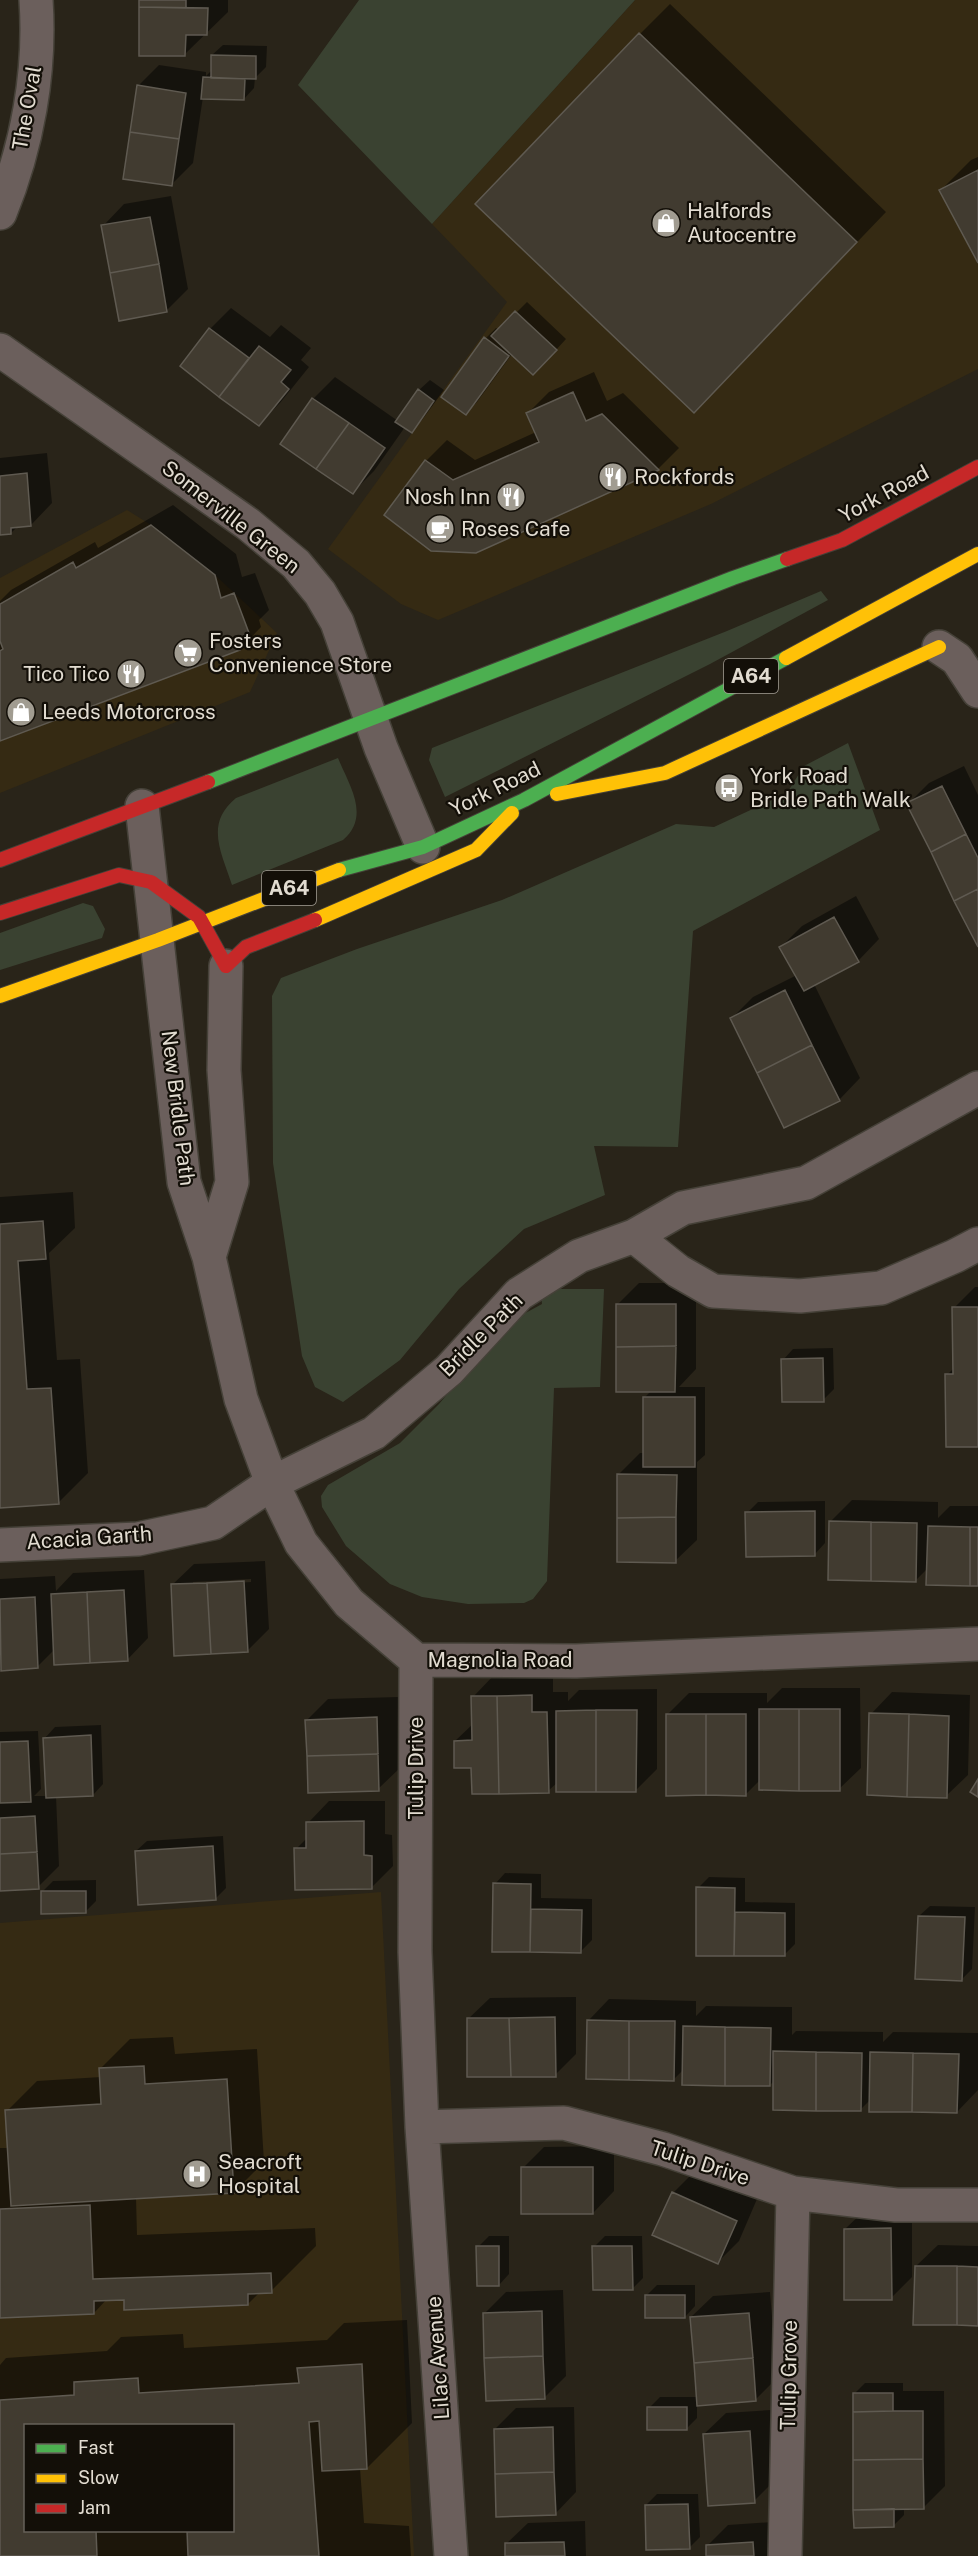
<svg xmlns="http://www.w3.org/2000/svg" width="978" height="2556" font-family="'Public Sans',sans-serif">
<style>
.built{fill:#352a13;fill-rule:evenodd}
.green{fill:#3a4231}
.shadow{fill:#0007;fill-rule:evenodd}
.building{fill:#413b30;stroke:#5f5a51;stroke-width:1.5}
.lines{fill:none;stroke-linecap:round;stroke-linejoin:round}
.street-casing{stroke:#454138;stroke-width:36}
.fast-casing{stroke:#454138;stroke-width:16}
.slow-casing{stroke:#454138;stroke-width:16}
.jam-casing{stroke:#454138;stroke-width:16}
.street{stroke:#6b5f5c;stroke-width:33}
.fast{stroke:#4caf50;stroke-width:14}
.slow{stroke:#ffc107;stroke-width:14}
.jam{stroke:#c62828;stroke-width:14}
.labels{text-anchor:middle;stroke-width:4.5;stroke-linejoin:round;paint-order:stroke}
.shield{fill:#130f08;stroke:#a49e95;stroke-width:1.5}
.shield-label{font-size:20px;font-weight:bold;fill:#e2dcd1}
.street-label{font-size:21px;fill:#e2dcd1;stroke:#130f08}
.poi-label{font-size:21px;fill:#e2dcd1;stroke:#130f08;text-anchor:start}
</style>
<rect width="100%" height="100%" fill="#292419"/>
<path class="built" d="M635,0H978V369L711,504L438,620L401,604L328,549L507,302L432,224Z
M127,510L151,525L215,575L277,633L250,692L0,793V578Z
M381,1892L414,2556H0V1923ZM26,2426H232V2530H26Z"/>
<path class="green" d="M359,0H635L432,224L298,85Z
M821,591L828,600L710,664L445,797L429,760L432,748L727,631Z
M848,743L880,830L693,931L678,1147L594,1146L605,1195L524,1229L459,1289L400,1360L343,1402L315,1387L302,1356L273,1163L272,996L281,978L357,949L502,900L676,824L714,827L787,793L804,766Z
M338,758C349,785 371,816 343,840L232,885C222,853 204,824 236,798Z
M83,903L93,906L105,929L102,938L0,970V933Z
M556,1289H604L600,1387L554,1388L547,1581L533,1599L524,1603L468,1604L422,1597L390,1584L346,1546L322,1507L321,1496L328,1485L400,1443L439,1404L489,1344L520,1316L542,1304L541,1294Z"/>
<path class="shadow" d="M141,0H228V12L185,54Z
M670,4L886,212L724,381L640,34Z
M223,45L267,46L266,67L255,78L254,88L244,99L203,97L193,163L172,184L138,86L159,65L206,72V76L212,70V55Z
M978,157V260L941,190L971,160Z
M171,196L188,289L167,310L120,319L103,226L124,204Z
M527,302L566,339L544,363L512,354L477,402L466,413L486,338L496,328L499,330Z
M231,308L270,337L281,325L311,348L301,360L309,367L280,403L259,424L182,366L210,329Z
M594,372L607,401L623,393L679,448L658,469L476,552L426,461L447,440L475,460L536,432L528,413L549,392Z
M335,377L398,421L419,390L430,380L444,390L422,420L411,431L405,427L374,471L353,492L282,443L313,399Z
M47,453L52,503L31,525L18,526L11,533L0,534V458Z
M173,505L236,554L242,577L255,573L269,610L259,620L261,627L240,649L0,739V601L11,590L95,542L98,548Z
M964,766L978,795V944L908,804L929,783Z
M856,896L879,939L858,961L814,984L860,1078L839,1100L732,1018L753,997L797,975L781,947L802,926Z
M73,1192L75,1228L49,1253L57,1360L80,1359L88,1473L58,1503L0,1507V1197Z
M639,1283H696V1369L679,1387H705V1455L697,1462V1540L675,1561L619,1474L640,1453H644L645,1397L651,1391L618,1304Z
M975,1287H978V1445L947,1375L955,1367L954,1308Z
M833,1348L834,1389L823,1400L783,1360L793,1349Z
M852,1500L938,1502V1518L950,1506H978V1585L928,1568L916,1580L830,1522Z
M825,1501V1543L815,1554L747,1513L758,1502Z
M265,1561L269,1629L247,1651L172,1585L194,1564ZM251,1579V1582L193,1585V1582Z
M144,1570L148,1638L127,1660L55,1649L37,1667L0,1669V1579L55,1576L56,1591L73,1573Z
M553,1674V1692H568V1701L579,1690L657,1689V1769L636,1790L558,1782L548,1791L473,1766L455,1741L474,1723L473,1697L494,1675Z
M782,1688H860L861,1768L839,1789L761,1779L746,1794L667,1715L689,1693H767V1703Z
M892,1692L970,1695L968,1775L946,1796L871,1714Z
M398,1697L400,1768L378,1789L307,1720L328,1699Z
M101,1725L103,1784L93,1795L56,1796L59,1866L38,1887L0,1889V1732L38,1731L41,1789L34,1796H47L45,1738L55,1727Z
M329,1801H385V1834L392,1835L393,1866L372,1887L296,1849L308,1837V1823Z
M223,1836L226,1888L215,1899L136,1851L147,1841Z
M505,1873L541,1874V1898L592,1899V1940L581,1951L494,1950L495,1884Z
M709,1877L745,1878V1902L795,1903V1944L784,1955L697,1954L698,1888Z
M96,1880V1901L86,1911L42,1892L53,1881Z
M930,1906L975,1907L972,1969L961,1980L919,1916Z
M576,1997V2054L555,2075L468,2019L490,1998Z
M609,1999L696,2001V2016L706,2006L792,2007V2035L796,2031L883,2032V2042L893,2032L978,2033V2090L957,2112L871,2099L860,2110L775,2080L770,2085L683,2070L674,2079L588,2021Z
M173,2037L175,2054L257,2049L264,2162L234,2192L136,2197L137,2235L315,2228L316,2246L271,2291L260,2292L248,2304L107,2299L94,2313L0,2317V2148H9L7,2111L37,2081L101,2077L100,2069L130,2039Z
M614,2146V2191L593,2213L523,2168L544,2147Z
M694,2172L757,2199L739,2241L717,2263L673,2193Z
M867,2208H912V2277L891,2298L845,2229Z
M489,2236H509V2274L499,2285L478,2247Z
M605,2236H642L643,2278L632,2289L594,2247Z
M938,2245L978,2246V2324L916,2266Z
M657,2285H695V2306L685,2317L646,2296Z
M563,2290L566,2376L544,2398L484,2314L506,2292Z
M770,2292L777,2378L755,2400L697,2404V2418L687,2428L649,2408L660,2397H698L691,2317L713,2296Z
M407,2320L412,2423L367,2468H360L364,2523L409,2526L411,2556H0V2365L6,2358L107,2351L121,2337L183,2334L184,2348L327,2340L344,2323ZM26,2426H232V2530L143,2532V2530H26Z
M865,2383H903V2391H944L945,2486L923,2508H904V2515L894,2525L854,2394Z
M574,2407L576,2492L555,2514L495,2429L516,2408Z
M771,2410L775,2480L754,2501L704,2434L726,2413Z
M657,2494H698L700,2537L689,2548L646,2505Z
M585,2521L586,2556H507L506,2544L528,2523Z
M773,2522L776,2556H708L707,2546L728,2525Z"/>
<path class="building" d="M139,0H186V8L139,7Z
M139,7L208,8L207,35H186L185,56H139Z
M639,33L857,242L694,413L475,204Z
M211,55L256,56V79L211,78Z
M203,77L245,79L244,100L201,99Z
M137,85L186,93L179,139L130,132Z
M130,132L179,139L172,186L123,179Z
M978,170V263L939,190Z
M150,217L159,264L110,273L101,225Z
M159,264L167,312L119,321L110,273Z
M515,311L557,350L533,375L491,336Z
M209,328L249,358L219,397L180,366Z
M484,337L509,356L466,415L441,397Z
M259,346L291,370L281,382L289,389L259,426L219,397Z
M418,389L434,401L412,433L395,422Z
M573,392L586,421L602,414L659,470L476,553L431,551L384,515L425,460L453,480L539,442L526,413Z
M312,398L349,423L316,469L280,444Z
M349,423L385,448L353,494L316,469Z
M27,473L31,526L11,528V534L0,535V476Z
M151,525L215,575L221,598L234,593L249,633L238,639L240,650L0,741V651L3,649L0,641V604L73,562L76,568Z
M942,786L966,834L931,852L906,803Z
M966,834L978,858V889L954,901L931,852Z
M978,889V947L954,901Z
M834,917L859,962L804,991L779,947Z
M785,990L812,1045L757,1073L730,1018Z
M812,1045L840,1101L784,1128L757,1073Z
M43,1221L46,1259L18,1261L27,1389L51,1388L59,1504L0,1508V1224Z
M616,1304H676V1346L616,1347Z
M952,1307H978V1447H946L945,1374H953Z
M676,1346L675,1392H616V1347Z
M823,1358L824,1402H782L781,1359Z
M643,1397H695V1467H643Z
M617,1474L677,1475L676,1517L617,1518Z
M815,1511V1556L746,1557L745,1512Z
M676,1517V1563L617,1562V1518Z
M829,1521L871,1522V1581L828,1580Z
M871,1522L917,1523L916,1582L871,1581Z
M928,1526L970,1527V1586L926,1585Z
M970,1527H978V1586H970Z
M244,1581L248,1652L211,1654L207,1583Z
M207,1583L211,1654L174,1656L171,1584Z
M124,1590L128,1661L90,1663L87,1592Z
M87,1592L90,1663L54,1665L51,1594Z
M35,1597L38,1668L1,1671L0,1599Z
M532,1695V1712H547L549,1793L499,1794L497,1696Z
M471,1696H497L499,1794H472L471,1768H454V1741L472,1740Z
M759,1709H799V1791L759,1790Z
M799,1709H840V1791H799Z
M596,1710H637L636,1792H596Z
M596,1710V1792H556V1711Z
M869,1713L909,1714L907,1797L867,1795Z
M666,1714H706V1795L666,1796Z
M706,1714H746V1796L706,1795Z
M909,1714L949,1716L947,1798L907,1797Z
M377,1717L378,1754L307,1756L305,1720Z
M91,1735L93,1796L46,1798L43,1738Z
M28,1741L31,1802L0,1803V1742Z
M378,1754L379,1791L308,1793L307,1756Z
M978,1779V1797L970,1792Z
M35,1816L37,1852L0,1854V1818Z
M364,1821V1855L372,1856V1889L295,1890L294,1848H306V1822Z
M213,1846L216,1900L138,1905L135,1851Z
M37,1852L39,1889L0,1891V1854Z
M493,1883L531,1884L530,1952H492Z
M696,1887L735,1888L734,1956H696Z
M41,1891H86V1913L41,1914Z
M531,1909L582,1910L581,1953L530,1952Z
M735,1912L785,1913V1956H734Z
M918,1916L965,1917L962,1981L915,1979Z
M555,2017L556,2077H511L509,2018Z
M467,2018H509L511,2077H467Z
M587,2020L629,2021V2080L586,2079Z
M629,2021H675L674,2081L629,2080Z
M683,2026L725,2027V2086L682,2085Z
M725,2027L771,2028L770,2086H725Z
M773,2051L816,2052V2111L773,2110Z
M816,2052L862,2053L861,2111H816Z
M870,2052L913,2053L912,2112H869Z
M913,2053L959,2054L957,2113L912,2112Z
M144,2066L145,2084L227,2079L234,2193L11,2206L5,2110L101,2104L99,2068Z
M521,2167H593V2214H521Z
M672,2192L737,2221L718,2264L652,2235Z
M90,2205L93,2279L271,2273L272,2293L248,2294V2305L124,2310V2300L94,2301V2314L0,2318V2209Z
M891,2228L892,2300H844V2229Z
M476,2246H499V2286H477Z
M592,2246H632L633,2290H593Z
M915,2266H957V2325H913Z
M957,2266L978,2267V2326L957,2325Z
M645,2295H685V2318H645Z
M542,2311L543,2356L484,2358L483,2313Z
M749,2313L753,2358L694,2363L690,2317Z
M543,2356L545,2399L486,2401L484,2358Z
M753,2358L756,2401L697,2406L694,2363Z
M362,2364L367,2469L322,2471L319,2421L309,2422L319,2556H188L187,2530H232V2426H26V2530H96L97,2556H0V2400L74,2395V2382L138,2378L139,2393L299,2383L297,2368Z
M853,2393H893V2411L853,2412Z
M647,2407H687V2430H647Z
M893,2411H923V2459L853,2460V2412Z
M553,2427L554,2472L495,2474L494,2429Z
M750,2431L755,2503L708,2506L703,2434Z
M923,2459L924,2509L853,2510V2460Z
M554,2472L556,2515L496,2517L495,2474Z
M688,2504L690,2549L646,2550L645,2505Z
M894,2509V2527L854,2528L853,2510Z
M564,2542L565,2556H505V2543Z
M753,2542L754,2556H706V2545Z"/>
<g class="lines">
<g class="street-casing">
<path id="street" d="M0,213C27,147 41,72 36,0
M0,350L248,524L296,564L320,593L337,622L381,748L423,847
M939,647L957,659L978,691
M142,806L184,1182L209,1257L241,1399L272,1483L301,1543L349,1603L416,1660L576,1661L978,1644
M634,1236L678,1271L713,1291L800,1296L881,1288L955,1256L978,1244
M209,1257L232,1182L224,1070L226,966
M0,1545L138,1539L213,1523L272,1483L374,1433L449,1370L519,1294L579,1256L634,1236L683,1208L806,1183L978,1088
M416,1660L415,1952L422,2127L451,2556
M422,2127L564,2123L663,2149L793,2193L896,2205H978
M785,2556L793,2193"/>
</g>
<g class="fast-casing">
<path id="fast" d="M208,782L733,578L787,559
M339,870L423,847L524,800L786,658"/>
</g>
<g class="slow-casing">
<path id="slow" d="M786,658L978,554
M557,794L665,773L939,647
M315,920L476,850L512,813
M0,996L158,940L339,870"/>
</g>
<g class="jam-casing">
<path id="jam" d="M787,559L842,540L978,467
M0,860L208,782
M0,913L119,875L151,882L199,917L226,966L246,947L315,920"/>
</g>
<use href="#street" class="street"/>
<use href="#fast" class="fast"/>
<use href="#slow" class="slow"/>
<use href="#jam" class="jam"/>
</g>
<defs>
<g id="shop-disc" transform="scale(1.5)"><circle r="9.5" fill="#a19c91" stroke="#130f08"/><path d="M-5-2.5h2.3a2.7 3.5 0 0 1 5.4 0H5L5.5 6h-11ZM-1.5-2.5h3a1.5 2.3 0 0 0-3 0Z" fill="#fff"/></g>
<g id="restaurant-disc" transform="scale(1.5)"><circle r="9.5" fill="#a19c91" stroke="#130f08"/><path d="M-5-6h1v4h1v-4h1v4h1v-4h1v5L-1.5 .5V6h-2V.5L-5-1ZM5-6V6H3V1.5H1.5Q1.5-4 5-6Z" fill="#fff"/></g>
<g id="cafe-disc" transform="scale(1.5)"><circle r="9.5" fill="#a19c91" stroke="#130f08"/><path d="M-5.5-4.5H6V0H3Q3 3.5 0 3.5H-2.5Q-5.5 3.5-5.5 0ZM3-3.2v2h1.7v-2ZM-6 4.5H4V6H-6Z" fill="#fff"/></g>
<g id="supermarket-disc" transform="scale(1.5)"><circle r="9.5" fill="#a19c91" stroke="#130f08"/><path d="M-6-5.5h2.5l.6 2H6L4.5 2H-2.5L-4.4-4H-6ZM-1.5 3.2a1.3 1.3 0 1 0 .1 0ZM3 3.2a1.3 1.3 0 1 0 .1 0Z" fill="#fff"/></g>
<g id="bus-disc" transform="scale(1.5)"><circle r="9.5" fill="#a19c91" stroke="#130f08"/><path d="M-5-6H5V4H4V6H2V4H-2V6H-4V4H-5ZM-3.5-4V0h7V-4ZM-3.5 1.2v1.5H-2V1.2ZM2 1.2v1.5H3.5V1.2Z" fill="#fff"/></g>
<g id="hospital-disc" transform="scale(1.5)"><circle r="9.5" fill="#a19c91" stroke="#130f08"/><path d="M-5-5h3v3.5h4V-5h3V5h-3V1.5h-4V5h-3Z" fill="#fff"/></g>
</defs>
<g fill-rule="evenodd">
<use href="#shop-disc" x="666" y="223"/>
<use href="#restaurant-disc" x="613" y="477"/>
<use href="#restaurant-disc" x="511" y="497"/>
<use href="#cafe-disc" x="440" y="529"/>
<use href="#supermarket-disc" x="188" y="653"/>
<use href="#restaurant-disc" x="131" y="674"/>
<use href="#shop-disc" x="21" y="712"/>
<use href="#bus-disc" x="729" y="788"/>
<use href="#hospital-disc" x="197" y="2174"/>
</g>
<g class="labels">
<g class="shield">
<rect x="724" y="659" width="54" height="34" rx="4.5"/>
<rect x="262" y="871" width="54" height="34" rx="4.5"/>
</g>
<g class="shield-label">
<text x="751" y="683">A64</text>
<text x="289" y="895">A64</text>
</g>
<g class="street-label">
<text transform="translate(27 108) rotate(-80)" y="7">The Oval</text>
<text transform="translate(884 494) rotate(-28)" y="7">York Road</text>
<text transform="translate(231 517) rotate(38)" y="7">Somerville Green</text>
<text transform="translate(495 789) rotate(-26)" y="7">York Road</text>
<text transform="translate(178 1108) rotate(83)" y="7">New Bridle Path</text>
<text transform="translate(481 1335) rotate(-45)" y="7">Bridle Path</text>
<text transform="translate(89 1538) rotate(-4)" y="7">Acacia Garth</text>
<text x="500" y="1667">Magnolia Road</text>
<text transform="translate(416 1768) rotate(-90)" y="7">Tulip Drive</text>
<text transform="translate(700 2163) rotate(18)" y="7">Tulip Drive</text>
<text transform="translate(438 2358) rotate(-94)" y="7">Lilac Avenue</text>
<text transform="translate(789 2375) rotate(-89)" y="7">Tulip Grove</text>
</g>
<g class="poi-label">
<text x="687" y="218">Halfords<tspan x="687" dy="24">Autocentre</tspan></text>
<text x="634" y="484">Rockfords</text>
<text x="490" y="504" text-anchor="end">Nosh Inn</text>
<text x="461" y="536">Roses Cafe</text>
<text x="209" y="648">Fosters<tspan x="209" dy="24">Convenience Store</tspan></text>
<text x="110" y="681" text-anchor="end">Tico Tico</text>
<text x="42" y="719">Leeds Motorcross</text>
<text x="750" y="783">York Road<tspan x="750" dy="24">Bridle Path Walk</tspan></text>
<text x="218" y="2169">Seacroft<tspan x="218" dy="24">Hospital</tspan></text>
</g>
</g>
<rect x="24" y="2424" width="210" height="108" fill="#130f08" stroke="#666158" stroke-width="1.5"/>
<rect x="36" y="2444" width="30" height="9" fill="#4caf50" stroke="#666158" stroke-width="1.5"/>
<text x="78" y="2454" font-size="18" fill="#e2dcd1">Fast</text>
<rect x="36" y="2474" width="30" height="9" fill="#ffc107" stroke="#666158" stroke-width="1.5"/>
<text x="78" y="2484" font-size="18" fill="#e2dcd1">Slow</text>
<rect x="36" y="2504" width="30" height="9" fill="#c62828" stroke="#666158" stroke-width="1.5"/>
<text x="78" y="2514" font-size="18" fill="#e2dcd1">Jam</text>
</svg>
